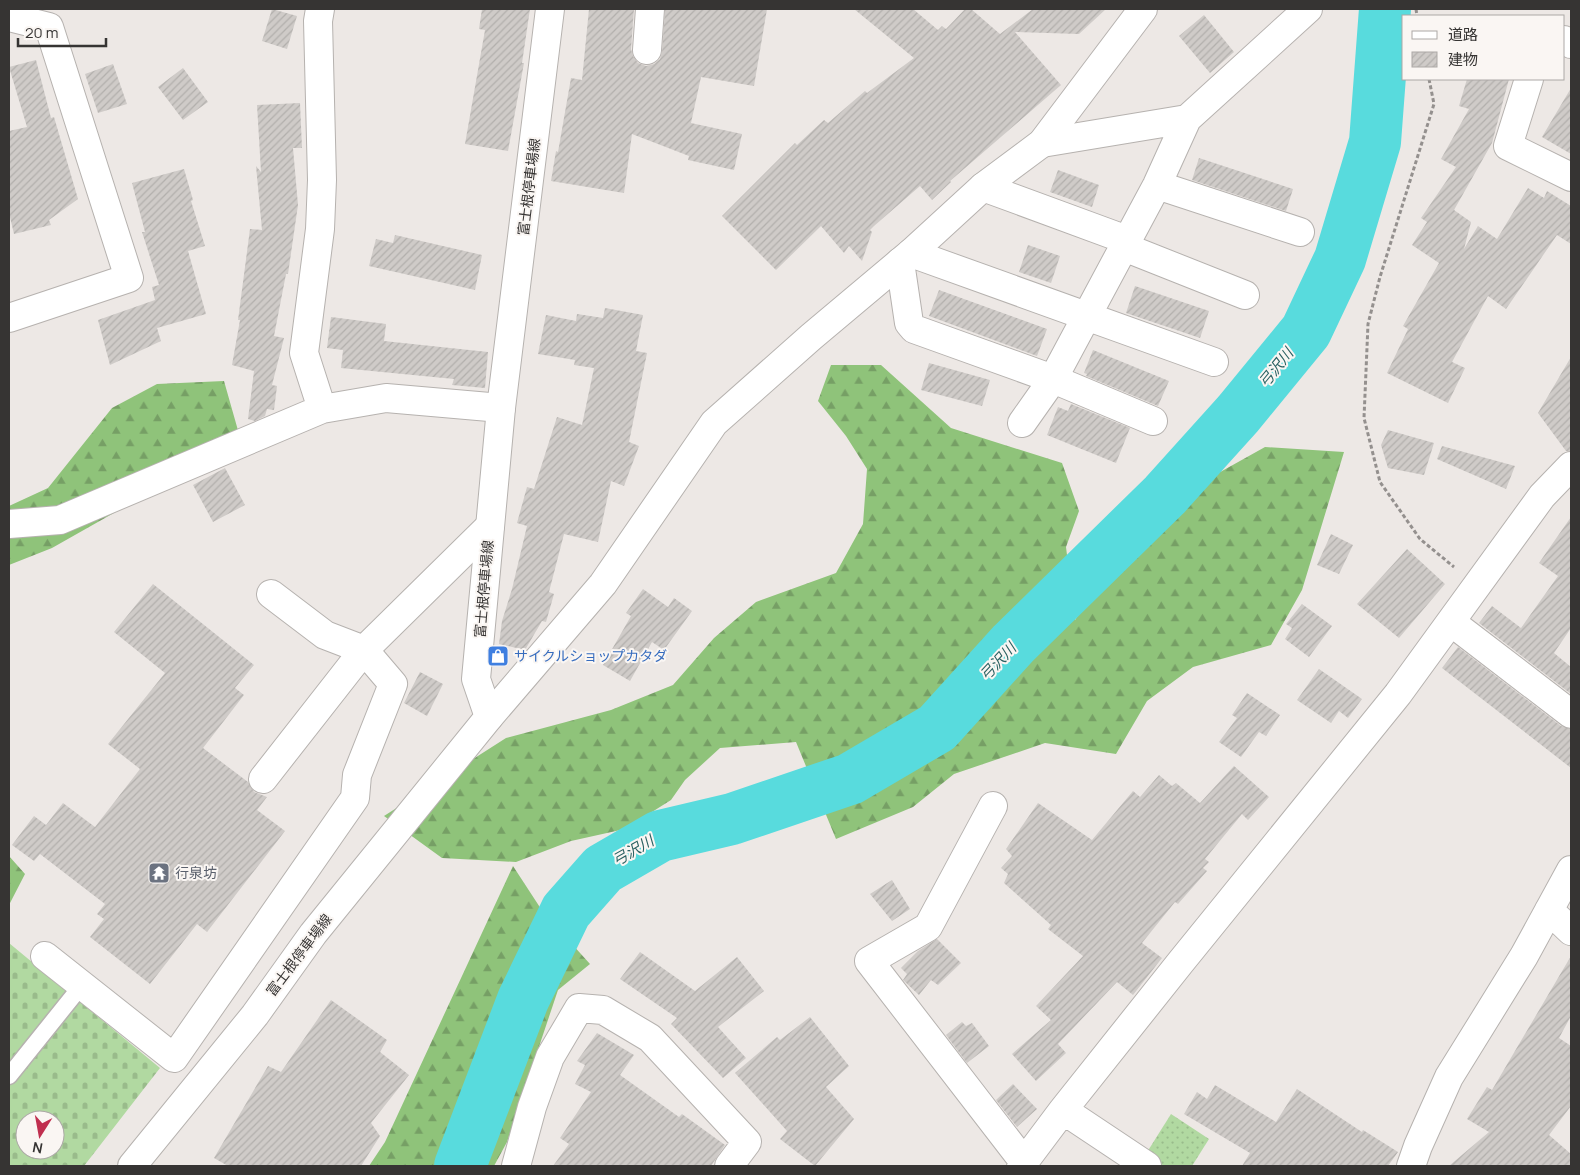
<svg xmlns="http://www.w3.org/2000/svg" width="1580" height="1175" font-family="Manrope,'Noto Sans JP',sans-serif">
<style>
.forest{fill:url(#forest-firs)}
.cemetery{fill:url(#cemetery-stones);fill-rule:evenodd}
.park{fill:url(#park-dots)}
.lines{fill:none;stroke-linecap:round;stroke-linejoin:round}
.river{stroke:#58dbdd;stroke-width:52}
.building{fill:url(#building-hatch)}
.service-casing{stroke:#b6b2af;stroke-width:19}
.minor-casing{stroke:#b6b2af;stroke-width:30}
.tertiary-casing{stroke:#b6b2af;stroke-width:30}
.secondary-casing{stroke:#b6b2af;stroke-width:30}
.path{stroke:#94908e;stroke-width:3;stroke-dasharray:4 2.5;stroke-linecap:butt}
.service{stroke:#fff;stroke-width:16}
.minor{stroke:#fff;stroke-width:28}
.tertiary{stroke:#fff;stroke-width:28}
.secondary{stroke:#fff;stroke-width:28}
.labels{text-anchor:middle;stroke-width:4;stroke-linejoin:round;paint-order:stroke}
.street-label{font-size:14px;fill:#363433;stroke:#faf6f3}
.shop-label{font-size:14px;fill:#366cbe;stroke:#faf6f3;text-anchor:start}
.worship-label{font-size:14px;fill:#5b616d;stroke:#faf6f3;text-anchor:start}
.water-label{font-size:15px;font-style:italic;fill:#2a6162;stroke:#faf6f3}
</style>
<defs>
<pattern id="forest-firs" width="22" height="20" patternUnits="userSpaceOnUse" patternTransform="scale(1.25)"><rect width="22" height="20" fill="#8fc37a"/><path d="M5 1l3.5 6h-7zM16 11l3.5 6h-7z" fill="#769f65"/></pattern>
<pattern id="cemetery-stones" width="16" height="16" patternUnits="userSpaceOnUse" patternTransform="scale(1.25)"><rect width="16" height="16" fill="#b1d9a1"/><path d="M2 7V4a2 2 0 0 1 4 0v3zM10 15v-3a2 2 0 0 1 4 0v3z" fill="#99bb8b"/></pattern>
<pattern id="park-dots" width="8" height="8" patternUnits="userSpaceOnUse" patternTransform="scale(1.25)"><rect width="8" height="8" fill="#b1d9a1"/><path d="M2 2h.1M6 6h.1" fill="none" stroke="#99bb8b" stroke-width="1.8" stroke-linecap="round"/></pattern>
<pattern id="building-hatch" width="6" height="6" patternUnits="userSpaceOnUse" patternTransform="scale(1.25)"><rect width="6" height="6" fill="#cfcbc8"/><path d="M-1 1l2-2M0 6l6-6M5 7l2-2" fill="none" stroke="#b2afac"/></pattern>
</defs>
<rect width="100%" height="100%" fill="#ede8e5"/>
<path class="forest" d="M831,365H881L951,428L1062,463L1079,511L1066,547L1075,620L1145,514L1265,447L1344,452L1302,590L1271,645L1193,667L1147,701L1116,754L1045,743L954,774L913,807L836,839L796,742L720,748L685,780L671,800L625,829L571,841L516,862L442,858L384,816L506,738L611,710L673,685L714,638L756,602L836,573L863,524L867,469L846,436L818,401Z
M224,381L241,441L52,548L9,565V506L48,488L112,408L157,384Z
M9,856L25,874L9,905Z
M513,866L543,912L590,964L558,990L507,1142L494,1166H369L385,1142Z"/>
<path class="cemetery" d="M9,943L160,1068L84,1166H9ZM25,1120H55V1150H25Z"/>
<path class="park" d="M1171,1114L1209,1139L1192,1166H1159L1144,1157Z"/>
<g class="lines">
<path class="river" d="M460,1166L523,1000L566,911L603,869L660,836L732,819L850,779L937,728L1013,644L1165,495L1238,414L1306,331L1340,259L1375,142L1385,9"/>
</g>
<path class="building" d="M272,9L297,16L287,49L262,41Z
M482,9H530L522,63H524L508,151L465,144L485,30L479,29Z
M589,9H634L631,49L633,56L638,63L646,66L654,64L660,59L662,52L665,9H767L754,86L701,77L691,123L742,134L734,170L688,160L689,156L632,134L624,193L551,181L556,151L558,152L571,78L582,80Z
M854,9H913L938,30L942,26L946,29L965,9H971L1000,34L1033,9H1106L1079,34L1015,32L1061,85L950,181L951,182L932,200L920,186L874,226L870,230L872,232L862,261L849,246L844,253L821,226L776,270L722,216L795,143L797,145L824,120L828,123L865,91L867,93L914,58Z
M1204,15L1234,52L1210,73L1179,36Z
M36,60L51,118L54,117L78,199L49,220L51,225L14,234L9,213V131L27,127L9,67Z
M113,64L127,104L98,113L85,74Z
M183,68L208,102L183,120L158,87Z
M1467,79H1509L1492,143L1454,210L1471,222L1464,249L1478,226L1497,239L1528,188L1544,198L1547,191L1571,206V244L1557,235L1506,309L1488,296L1452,362L1465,368L1448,403L1387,373L1408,329L1403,326L1439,263L1412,245L1427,222L1421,218L1456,167L1441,159L1469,109L1459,106Z
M1571,88V154L1542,137Z
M300,103L302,148H293L298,205L288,274H286L274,336L284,338L272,385L277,386L274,410L267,409L265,416L255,421L248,419L254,371L232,365L240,320H238L250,229L262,230L256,166L261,172L257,105Z
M1199,158L1293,189L1286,211L1192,180Z
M184,169L193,200L191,201L205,246L188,251L206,314L157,328L161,341L110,365L98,320L155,300L152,287L159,285L142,232H145L132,183Z
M1058,170L1099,185L1092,207L1050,192Z
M395,235L482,255L475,290L369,266L376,239L393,243Z
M1028,245L1060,256L1051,283L1019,272Z
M1135,286L1209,311L1200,338L1126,313Z
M939,290L1047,329L1037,356L929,316Z
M605,308L643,315L636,351L647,353L629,442L639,446L624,486L611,481L598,542L564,534L549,592L554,594L546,622L542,621L525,650L499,644L502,621L512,589L527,526L517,523L527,487L534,489L557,417L582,425L594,368L574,365L575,360L538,354L546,315L576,321L577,314L603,318Z
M331,317L386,324L384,341L488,352L485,388L452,385L454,379L341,368L343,350L327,348Z
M1093,350L1169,381L1158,406L1086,376L1087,374L1084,373Z
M1571,357V451H1566L1538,413Z
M929,363L990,380L982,406L921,390Z
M1071,404L1130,428L1116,463L1047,435L1058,407L1068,411Z
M1388,430L1434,443L1424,475L1388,468L1381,445Z
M1442,446L1515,466L1506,489L1437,459Z
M225,468L245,505L213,522L193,485Z
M1571,517V628L1554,653L1571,667V694L1479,623L1492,606L1521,628L1558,576L1539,563Z
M1331,534L1353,545L1339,574L1317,565Z
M1407,549L1445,584L1399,638L1357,604Z
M153,584L254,665L235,688L244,695L203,748L248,782L254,792L267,797L257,810L285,831L207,932L197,924L150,984L90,937L104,919L97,914L105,904L40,854L34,861L12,845L34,816L46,825L63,803L95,827L140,769L108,744L165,673L114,632Z
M643,589L668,607L674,598L692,611L664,650L652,642L630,681L603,665L631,616L626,613Z
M1302,604L1332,626L1309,657L1285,639L1292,628L1286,624Z
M1458,647L1561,726L1571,729V768L1442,668Z
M1319,669L1362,699L1348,718L1339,711L1331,723L1297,700Z
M420,672L443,684L427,716L404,703Z
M1247,693L1280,715L1266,736L1259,732L1241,757L1219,742L1237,718L1232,715Z
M1234,766L1269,797L1248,820L1242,814L1205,859L1209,862L1203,868L1207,871L1178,904L1175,902L1142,943L1162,958L1133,995L1117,982L1058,1044L1066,1053L1036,1081L1012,1054L1051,1020L1036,1006L1083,956L1048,929L1051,925L1004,883L1008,874L1001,868L1012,856L1006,849L1038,803L1092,840L1133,791L1140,797L1159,775L1172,786L1176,783L1200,803Z
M892,880L910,909L892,921L870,894Z
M937,939L961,963L938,985L931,980L919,995L903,980L907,974L901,968L918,951Z
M640,952L695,991L737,957L764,991L718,1027L746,1058L723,1078L671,1024L677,1018L620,979Z
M1571,956V1016L1559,1038L1571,1046V1106L1549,1135L1571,1154V1166H1449L1489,1132L1467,1119L1487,1087L1492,1090Z
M331,1000L387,1040L380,1052L409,1075L371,1123L380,1136L361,1166H228L214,1158L268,1066L281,1072Z
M810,1017L849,1066L826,1087L854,1119L815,1166L780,1139L787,1131L735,1073L777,1037L780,1040Z
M962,1022L966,1026L972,1023L989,1046L967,1063L946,1035Z
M597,1033L634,1055L620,1075L679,1117L682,1114L725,1145L711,1166H553L569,1144L560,1138L591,1092L575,1084L585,1065L577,1061Z
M1013,1084L1037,1109L1017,1127L996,1100Z
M1215,1085L1276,1122L1297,1089L1362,1132L1363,1130L1398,1152L1388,1166H1242L1250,1153L1184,1114L1197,1092L1207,1099Z"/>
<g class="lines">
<g class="service-casing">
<path id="service" d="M9,1076L82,985"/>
</g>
<g class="minor-casing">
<path id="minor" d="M320,9L318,21L322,180L320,229L304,353L322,409
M9,17L49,27L129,278L9,318
M1564,40L1571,44
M647,50L650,9
M1529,79L1508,146L1571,177
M1042,143L1187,119L1308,9
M1157,185L1300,232
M983,187L1127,240
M1124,247L1245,295
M911,253L1214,362
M900,262L909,323L914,329L1053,379L1153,421
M1022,423L1053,379L1157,185L1187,119
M9,524L60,520L322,409L386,398L501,408
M1451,622L1571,714
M263,779L364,650L325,635L271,594
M993,806L928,927L869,961L1024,1162
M1549,910L1571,931
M45,956L174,1058L355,798L357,775L393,684L364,650L490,526
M1063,1110L1147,1166
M516,1166L532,1107L550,1057L579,1008L603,1010L650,1038L747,1142L729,1166
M1021,1166L1063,1110L1180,963L1398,694L1542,496L1571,466
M1411,1166L1418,1146L1449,1077L1524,956L1571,870"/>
</g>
<g class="tertiary-casing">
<path id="tertiary" d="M489,717L603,584L714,423L811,337L911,253L983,187L1042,143L1143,9"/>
</g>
<g class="secondary-casing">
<path id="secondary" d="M132,1166L255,1015L313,934L489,717L476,679L501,408L550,9"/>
</g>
<path class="path" d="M1416,9L1417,16
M1429,79L1434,104L1380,277L1368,324L1364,418L1380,482L1420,539L1454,567"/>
<use href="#service" class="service"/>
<use href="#minor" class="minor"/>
<use href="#tertiary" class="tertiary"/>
<use href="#secondary" class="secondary"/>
</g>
<defs>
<g id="shop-square" transform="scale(1.125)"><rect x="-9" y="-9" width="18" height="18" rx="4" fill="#3f7fe0" stroke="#faf6f3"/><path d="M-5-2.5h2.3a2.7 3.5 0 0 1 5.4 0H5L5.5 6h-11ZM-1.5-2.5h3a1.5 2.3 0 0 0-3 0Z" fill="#fff"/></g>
<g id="temple-square" transform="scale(1.125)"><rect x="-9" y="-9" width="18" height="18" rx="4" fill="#6b7280" stroke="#faf6f3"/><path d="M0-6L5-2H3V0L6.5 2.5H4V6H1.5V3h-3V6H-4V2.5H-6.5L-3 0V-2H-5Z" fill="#fff"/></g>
</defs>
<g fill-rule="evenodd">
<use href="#shop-square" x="498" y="656"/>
<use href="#temple-square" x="159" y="873"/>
</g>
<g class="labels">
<g class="street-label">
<text transform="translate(529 187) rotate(-83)" y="5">富士根停車場線</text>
<text transform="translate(484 589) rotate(-85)" y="5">富士根停車場線</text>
<text transform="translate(299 955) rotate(-53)" y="5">富士根停車場線</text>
</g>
<g class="shop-label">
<text x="514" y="661">サイクルショップカタダ</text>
</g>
<g class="worship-label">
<text x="175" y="878">行泉坊</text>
</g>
<g class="water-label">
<text transform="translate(1276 368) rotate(-51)" y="5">弓沢川</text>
<text transform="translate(998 662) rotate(-47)" y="5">弓沢川</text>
<text transform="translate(633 851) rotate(-30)" y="5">弓沢川</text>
</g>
</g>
<rect width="1580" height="1175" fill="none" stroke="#363433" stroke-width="20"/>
<rect x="1402" y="15" width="162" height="65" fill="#faf6f3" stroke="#aca8a6"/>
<rect x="1412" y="31" width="25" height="8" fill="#ffffff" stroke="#aca8a6"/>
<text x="1448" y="40" font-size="15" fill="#363433">道路</text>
<rect x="1412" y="52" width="25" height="15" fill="url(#building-hatch)" stroke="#aca8a6"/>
<text x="1448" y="65" font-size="15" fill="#363433">建物</text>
<g transform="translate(40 1135) rotate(191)"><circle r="24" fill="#faf6f3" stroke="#aca8a6"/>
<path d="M0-4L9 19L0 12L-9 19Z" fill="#c02f4f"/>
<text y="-8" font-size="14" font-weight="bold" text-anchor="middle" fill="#363433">N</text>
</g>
<path d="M18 38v8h88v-8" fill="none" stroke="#363433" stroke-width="2.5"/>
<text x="25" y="38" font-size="15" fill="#363433" stroke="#faf6f3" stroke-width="4" paint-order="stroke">20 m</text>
</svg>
